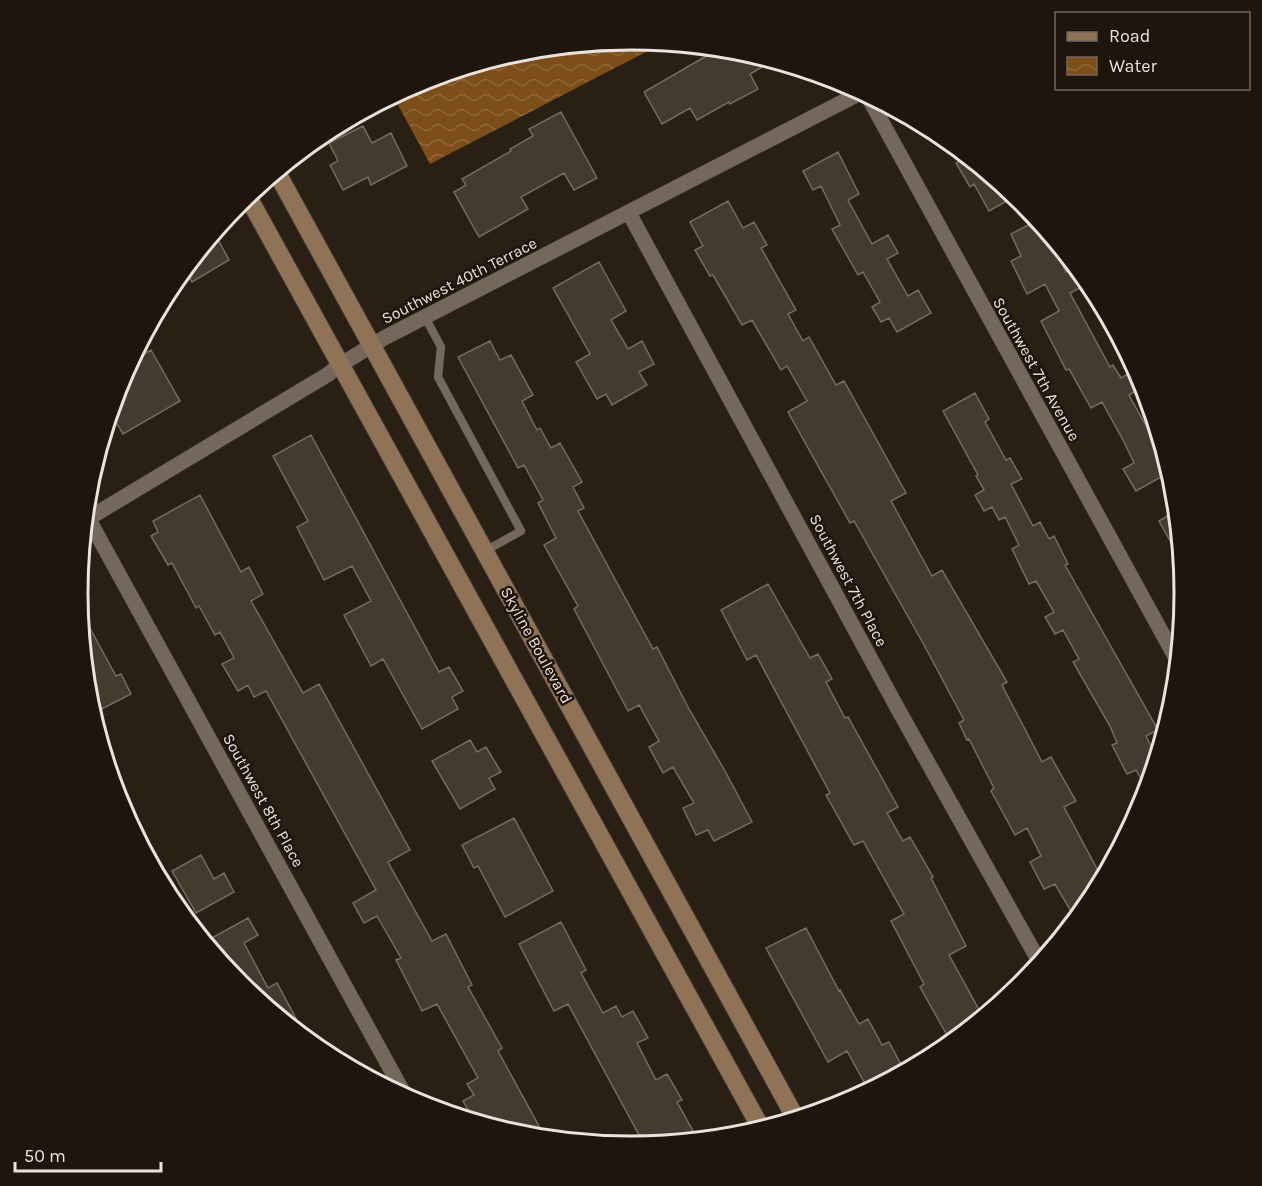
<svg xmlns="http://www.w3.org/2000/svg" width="1262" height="1186" font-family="Karla,sans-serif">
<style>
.water{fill:url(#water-waves)}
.building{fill:#453a30;stroke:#776b60;stroke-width:1.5}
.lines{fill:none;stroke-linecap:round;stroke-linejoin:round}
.lane-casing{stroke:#413833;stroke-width:9}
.street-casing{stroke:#413833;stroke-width:16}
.secondary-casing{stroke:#413833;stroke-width:20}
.lane{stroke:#74685d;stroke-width:8}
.street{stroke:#74685d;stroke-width:15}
.secondary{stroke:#907357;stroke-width:18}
.labels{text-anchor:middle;stroke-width:5;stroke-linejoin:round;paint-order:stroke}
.street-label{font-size:16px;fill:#eae3dc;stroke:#1f150c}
.rim{fill:none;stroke:#eae3dc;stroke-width:3}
</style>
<defs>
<pattern id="water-waves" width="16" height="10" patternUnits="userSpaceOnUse" patternTransform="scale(1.5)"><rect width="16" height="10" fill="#7d4e1a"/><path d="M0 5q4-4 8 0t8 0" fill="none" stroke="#90673b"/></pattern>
</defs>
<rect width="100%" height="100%" fill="#291f15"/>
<path class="water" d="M631,39L665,42L430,164L397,103L468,66L523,50Z"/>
<path class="building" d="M720,48L739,50L774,60L750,74L758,89L730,104L729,102L697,120L690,108L662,124L644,92Z
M561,112L597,178L574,190L564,173L521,197L528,209L479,237L454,192L466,185L462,179L511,151L510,149L533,136L529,129Z
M363,126L372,143L391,133L407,166L371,185L368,177L343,190L330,165L338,161L329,143Z
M838,152L859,194L848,200L872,244L888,235L898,253L887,259L908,296L918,290L931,313L897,332L889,318L881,322L872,307L880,302L863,272L858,275L832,229L840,225L821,186L813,190L803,171Z
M968,157L981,167L1016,196L989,211L974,184L970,187L956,163Z
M728,201L743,228L754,222L767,245L761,248L796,310L788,314L803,341L809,337L836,385L844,381L906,493L891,501L932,576L942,570L1007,682L1002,685L1042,762L1051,757L1076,801L1064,807L1103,880L1091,901L1076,920L1055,884L1044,889L1030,862L1041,856L1027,828L1015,835L991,791L994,788L969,739L967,740L959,723L964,720L924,645L854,521L850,523L788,412L807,401L787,366L781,370L752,320L742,325L713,275L710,276L695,250L703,246L690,222Z
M1038,220L1044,227L1066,272L1076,266L1089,283L1070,293L1110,367L1113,365L1121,378L1128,374L1137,390L1129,395L1155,442L1160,439L1166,457L1163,459L1170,472L1136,491L1123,469L1134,463L1124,442L1102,402L1091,408L1069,369L1066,370L1041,321L1059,311L1045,284L1027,294L1011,261L1021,256L1011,234Z
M214,232L229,260L192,282L184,268Z
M599,262L626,311L611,320L628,349L642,341L654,364L639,372L647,385L612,405L606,394L597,399L576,362L590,354L553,288Z
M490,341L500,360L511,355L533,395L522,401L537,430L540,428L551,448L560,443L582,482L573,487L584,508L578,511L653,649L657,647L689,709L725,771L752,822L714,841L708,830L696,835L683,808L694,803L673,767L663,773L649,747L659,741L639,705L628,711L574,609L578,606L544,545L556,538L538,503L543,500L524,465L518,468L458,357Z
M151,350L180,401L123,434L110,412L119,381L129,362Z
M975,393L989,419L985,422L1006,460L1010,458L1022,479L1011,484L1033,526L1040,522L1049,539L1054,536L1068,564L1065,565L1158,730L1146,736L1157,758L1147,790L1136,770L1127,774L1112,745L1117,743L1110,726L1073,662L1079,659L1063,630L1055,634L1045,617L1054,612L1036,581L1029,584L1012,549L1019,545L1005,517L999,520L992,507L984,511L975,495L984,490L976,476L978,475L943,411Z
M311,435L439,672L449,667L463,691L452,697L458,709L422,729L383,659L371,666L344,615L371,601L352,566L324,580L297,527L308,521L273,456Z
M200,495L241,572L249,567L263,594L251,601L303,693L319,684L410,850L388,862L432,941L446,934L472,985L468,987L502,1048L498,1051L546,1139L523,1136L475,1122L463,1101L474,1095L467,1084L478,1078L437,1004L422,1011L396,960L401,958L377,916L364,923L353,903L376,890L266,691L254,697L248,685L238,691L222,664L234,658L220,632L215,635L199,606L196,608L172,563L168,565L151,536L158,532L153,521Z
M1177,510L1179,535L1182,562L1159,521Z
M768,584L810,658L818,654L832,679L826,682L845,718L848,717L898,807L887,813L903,841L910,837L933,877L931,878L966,946L949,955L983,1017L948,1037L920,987L924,984L891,921L904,914L863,841L854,845L826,795L830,793L756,655L747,660L721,610Z
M79,608L116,676L121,674L131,694L96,712L87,693Z
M470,740L477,752L486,747L501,772L489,778L495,789L460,809L432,761Z
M514,818L553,891L505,917L478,866L474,868L462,845Z
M201,855L214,879L224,873L234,892L196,913L172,871Z
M248,918L258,935L244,943L268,988L277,983L308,1041L239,984L228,971L210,939Z
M561,922L586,970L581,973L603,1013L616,1006L622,1017L633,1011L648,1038L637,1043L656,1080L667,1074L682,1100L677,1102L698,1140L645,1146L568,1004L554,1011L519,944Z
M806,928L839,991L840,990L859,1024L868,1019L882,1045L889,1042L905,1072L869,1091L847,1051L828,1062L766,948Z"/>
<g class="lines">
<g class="lane-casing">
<path id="lane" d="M425,317L441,347L438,377L521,531L485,551"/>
</g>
<g class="street-casing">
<path id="street" d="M866,93L1178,662
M629,213L899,711L1040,963
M88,518L407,1099
M84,521L327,375L340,365L384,338L862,92"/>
</g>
<g class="secondary-casing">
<path id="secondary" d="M276,171L796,1119
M247,195L762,1130"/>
</g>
<use href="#lane" class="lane"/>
<use href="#street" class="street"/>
<use href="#secondary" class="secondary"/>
</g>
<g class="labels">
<g class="street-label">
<text transform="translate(459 280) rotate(-27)" y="6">Southwest 40th Terrace</text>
<text transform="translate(1037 369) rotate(61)" y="6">Southwest 7th Avenue</text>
<text transform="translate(849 580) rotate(62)" y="6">Southwest 7th Place</text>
<text transform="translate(537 645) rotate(61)" y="6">Skyline Boulevard</text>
<text transform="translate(264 800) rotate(61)" y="6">Southwest 8th Place</text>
</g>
</g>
<path d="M0 0H1262V1186H0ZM88 593a543 543 0 1 1 1086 0a543 543 0 1 1-1086 0Z" fill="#1f150c" fill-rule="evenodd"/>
<path class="rim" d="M88 593a543 543 0 1 1 1086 0a543 543 0 1 1-1086 0Z"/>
<rect x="1055" y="12" width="195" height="78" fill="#1f150c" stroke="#70675f" stroke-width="1.5"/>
<rect x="1067" y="32" width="30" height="9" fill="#907357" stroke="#70675f" stroke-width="1.5"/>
<text x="1109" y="42" font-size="18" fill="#eae3dc">Road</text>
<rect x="1067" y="57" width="30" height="18" fill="url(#water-waves)" stroke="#70675f" stroke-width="1.5"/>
<text x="1109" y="72" font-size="18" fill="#eae3dc">Water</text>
<path d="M15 1162v9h146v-9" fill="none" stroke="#eae3dc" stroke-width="3"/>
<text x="24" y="1162" font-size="18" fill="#eae3dc" stroke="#1f150c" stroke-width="4.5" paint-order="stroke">50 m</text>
</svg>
